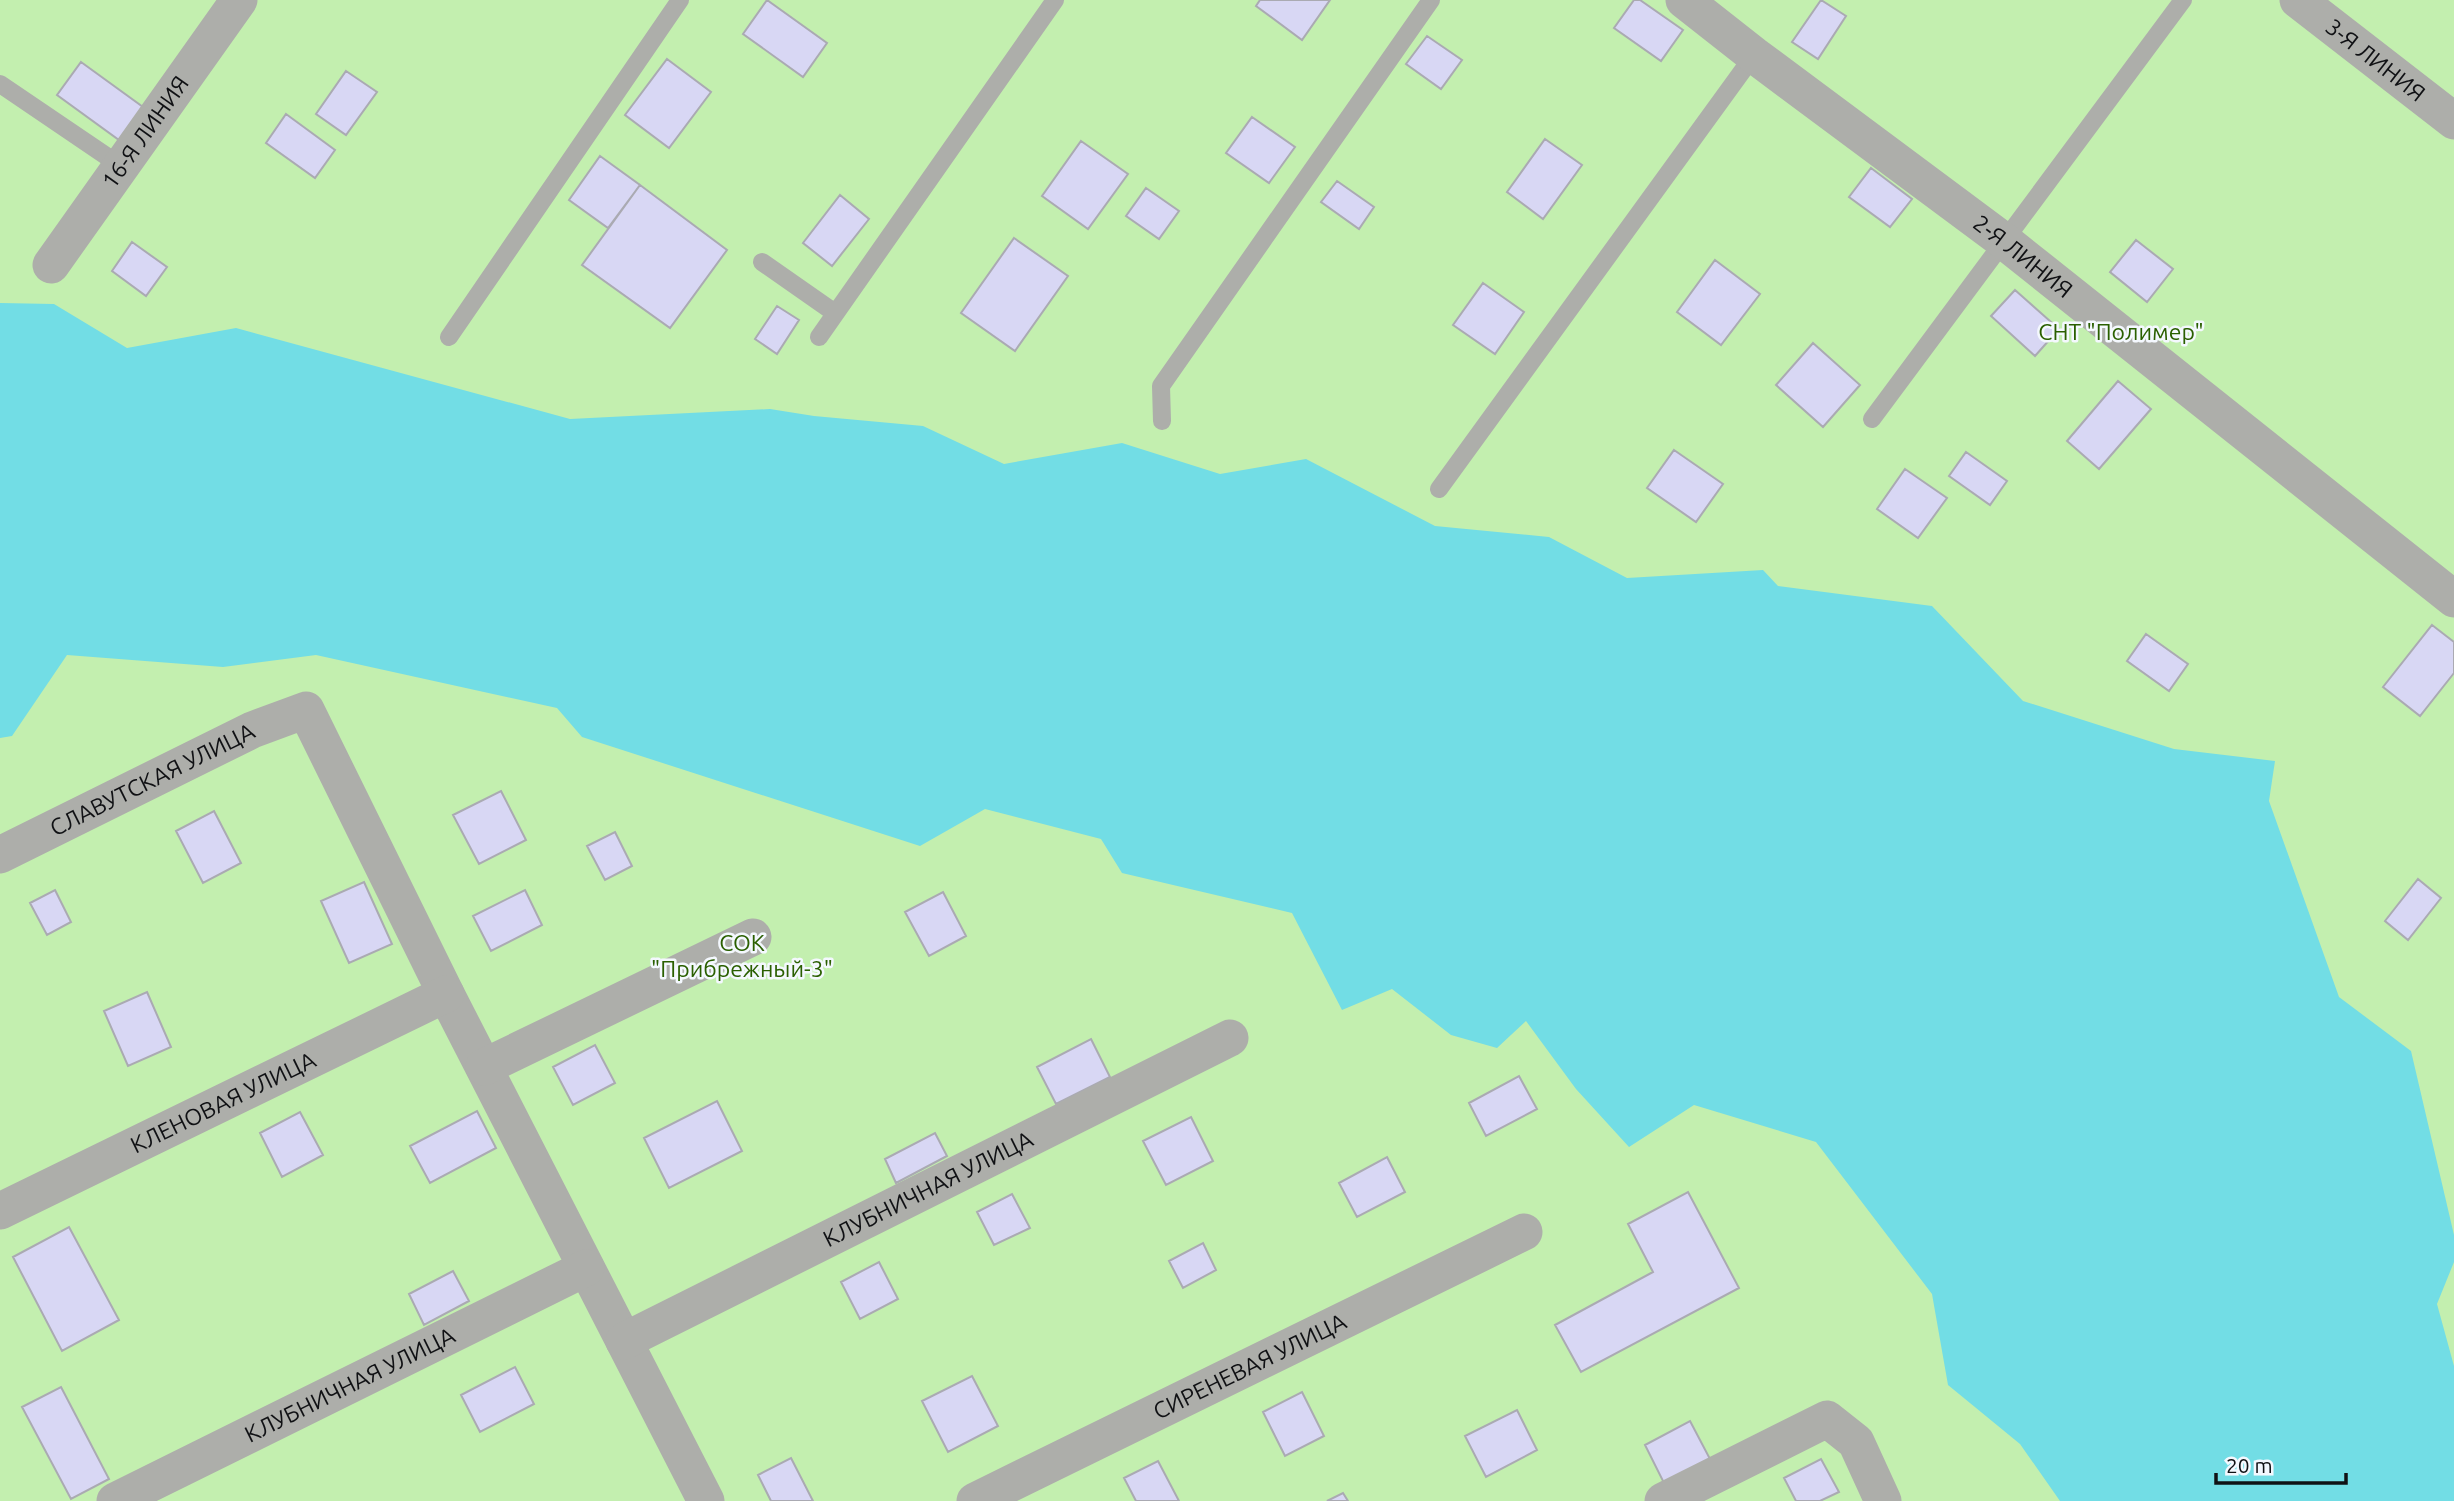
<svg xmlns="http://www.w3.org/2000/svg" width="2454" height="1501" font-family="Ubuntu,sans-serif">
<style>
.green{fill:#c3efaf}
.water{fill:#72dde5}
.building{fill:#d8d7f4;stroke:#aaaab2;stroke-width:2}
.lines{fill:none;stroke-linecap:round;stroke-linejoin:round}
.service{stroke:#adaeaa;stroke-width:18}
.minor{stroke:#adaeaa;stroke-width:37}
.labels{text-anchor:middle;stroke-width:5;stroke-linejoin:round;paint-order:stroke}
.street-label{font-size:23px;fill:#101114;stroke:#f4f8fe}
.park-label{font-size:23px;fill:#2a5f00;stroke:#f4f8fe}
</style>
<rect width="100%" height="100%" fill="#f4f8fe"/>
<path class="green" d="M0,0H2454V1501H0Z"/>
<path class="water" d="M0,303L54,304L127,348L236,328L570,419L770,409L814,416L923,426L1004,464L1122,443L1220,474L1306,459L1435,526L1549,537L1627,578L1763,570L1778,586L1932,606L2023,701L2174,749L2275,761L2269,801L2339,997L2411,1051L2454,1235V1262L2437,1304L2454,1366V1501H2060L2020,1444L1948,1385L1932,1294L1816,1142L1694,1105L1629,1147L1576,1089L1526,1021L1497,1048L1451,1035L1392,989L1342,1010L1292,913L1122,873L1101,839L985,809L920,846L582,737L557,708L316,655L223,667L67,655L12,736L0,738Z"/>
<path class="building" d="M767,0L827,43L803,77L743,34Z
M1260,0H1330L1302,40L1256,6Z
M1634,0H1640L1683,30L1661,61L1614,28Z
M1821,0L1846,16L1818,59L1792,42Z
M1427,36L1462,60L1441,89L1406,64Z
M667,59L711,92L669,148L625,115Z
M81,62L143,107L119,140L57,95Z
M346,71L377,92L346,135L316,114Z
M286,114L335,150L315,178L266,143Z
M1252,117L1295,147L1269,183L1226,153Z
M1545,139L1582,165L1543,219L1507,192Z
M1081,141L1128,174L1088,229L1042,196Z
M600,156L640,185L608,228L569,200Z
M1871,168L1912,199L1890,227L1849,197Z
M1337,181L1374,207L1359,229L1321,202Z
M640,185L727,250L670,328L582,265Z
M1146,188L1179,211L1159,239L1126,216Z
M840,195L869,219L832,266L803,243Z
M1014,238L1068,276L1015,351L961,313Z
M2136,240L2173,269L2147,302L2110,272Z
M132,242L167,267L146,296L112,271Z
M1715,260L1760,294L1721,345L1677,312Z
M1483,283L1524,312L1495,354L1453,325Z
M2015,290L2059,329L2035,356L1991,316Z
M777,306L799,320L777,354L755,339Z
M1813,343L1860,385L1823,427L1776,385Z
M2118,381L2151,409L2099,469L2067,441Z
M1674,450L1723,484L1696,522L1647,488Z
M1966,452L2007,481L1990,505L1949,476Z
M1905,469L1947,498L1918,538L1877,509Z
M2432,625L2454,642V673L2420,716L2383,687Z
M2146,634L2188,664L2169,691L2127,661Z
M501,791L526,840L479,864L453,815Z
M214,811L241,863L203,883L176,831Z
M615,832L632,866L605,880L587,846Z
M2418,879L2441,898L2408,940L2385,921Z
M364,882L392,944L349,963L321,901Z
M55,890L71,922L47,935L30,903Z
M525,890L542,925L491,951L473,916Z
M943,892L966,936L929,956L905,912Z
M147,992L171,1047L128,1066L104,1011Z
M1091,1039L1110,1077L1056,1104L1037,1067Z
M595,1045L615,1083L573,1105L553,1067Z
M1519,1076L1537,1109L1486,1136L1469,1103Z
M717,1101L742,1151L669,1188L644,1138Z
M477,1111L496,1148L430,1183L410,1146Z
M300,1112L323,1155L282,1177L260,1133Z
M1191,1117L1213,1161L1166,1185L1143,1141Z
M935,1133L947,1156L896,1183L885,1159Z
M1387,1157L1405,1192L1357,1217L1339,1183Z
M1688,1192L1739,1288L1581,1372L1555,1325L1653,1272L1628,1224Z
M1012,1194L1030,1228L994,1245L977,1212Z
M69,1227L119,1320L62,1351L13,1257Z
M1203,1243L1216,1270L1183,1288L1169,1261Z
M879,1262L898,1299L860,1319L841,1282Z
M453,1271L469,1301L424,1325L409,1294Z
M515,1367L534,1404L480,1432L461,1395Z
M972,1376L998,1426L948,1452L922,1401Z
M61,1387L109,1479L71,1499L22,1407Z
M1302,1392L1324,1436L1285,1456L1263,1412Z
M1517,1410L1537,1450L1486,1477L1465,1436Z
M1690,1421L1710,1459L1664,1483L1645,1445Z
M791,1458L813,1501H771L758,1475Z
M1821,1459L1839,1492L1820,1501H1796L1784,1478Z
M1158,1461L1179,1501H1136L1124,1478Z
M1343,1493L1348,1501H1327Z"/>
<g class="lines">
<path class="service" d="M0,84L121,166
M762,262L835,313
M449,337L680,0
M819,337L1055,0
M1872,419L2183,0
M1162,421L1161,386L1431,0
M1439,489L1754,55"/>
<g class="minor">
<path id="s1" d="M1684,0L1754,55L2004,241L2454,599"/>
<path id="s2" d="M2298,0L2454,121"/>
<path id="s3" d="M51,265L239,0"/>
<path id="s4" d="M0,855L252,730L306,710L446,994L706,1501"/>
<path d="M484,1067L753,937"/>
<path id="s5" d="M0,1211L446,994"/>
<path id="s6" d="M624,1341L1230,1038"/>
<path id="s7" d="M115,1501L586,1268"/>
<path id="s8" d="M975,1501L1524,1232"/>
<path d="M1663,1501L1827,1419L1856,1442L1883,1501"/>
</g>
</g>
<g class="labels">
<g class="street-label">
<text dy="8" stroke="none"><textPath href="#s2" startOffset="98">3-Я ЛИНИЯ</textPath></text>
<text dy="8" stroke="none"><textPath href="#s3" startOffset="163">16-Я ЛИНИЯ</textPath></text>
<text dy="8" stroke="none"><textPath href="#s1" startOffset="425">2-Я ЛИНИЯ</textPath></text>
<text dy="8" stroke="none"><textPath href="#s4" startOffset="170">СЛАВУТСКАЯ УЛИЦА</textPath></text>
<text dy="8" stroke="none"><textPath href="#s5" startOffset="248">КЛЕНОВАЯ УЛИЦА</textPath></text>
<text dy="8" stroke="none"><textPath href="#s6" startOffset="340">КЛУБНИЧНАЯ УЛИЦА</textPath></text>
<text dy="8" stroke="none"><textPath href="#s8" startOffset="306">СИРЕНЕВАЯ УЛИЦА</textPath></text>
<text dy="8" stroke="none"><textPath href="#s7" startOffset="262">КЛУБНИЧНАЯ УЛИЦА</textPath></text>
</g>
<g class="park-label">
<text x="2121" y="340">СНТ "Полимер"</text>
<text x="742" y="951">СОК<tspan x="742" dy="26">"Прибрежный-3"</tspan></text>
</g>
</g>
<path d="M2216 1473v10h130v-10" fill="none" stroke="#101114" stroke-width="3.5"/>
<text x="2226" y="1473" font-size="21" fill="#101114" stroke="#f4f8fe" stroke-width="5" paint-order="stroke">20 m</text>
</svg>
